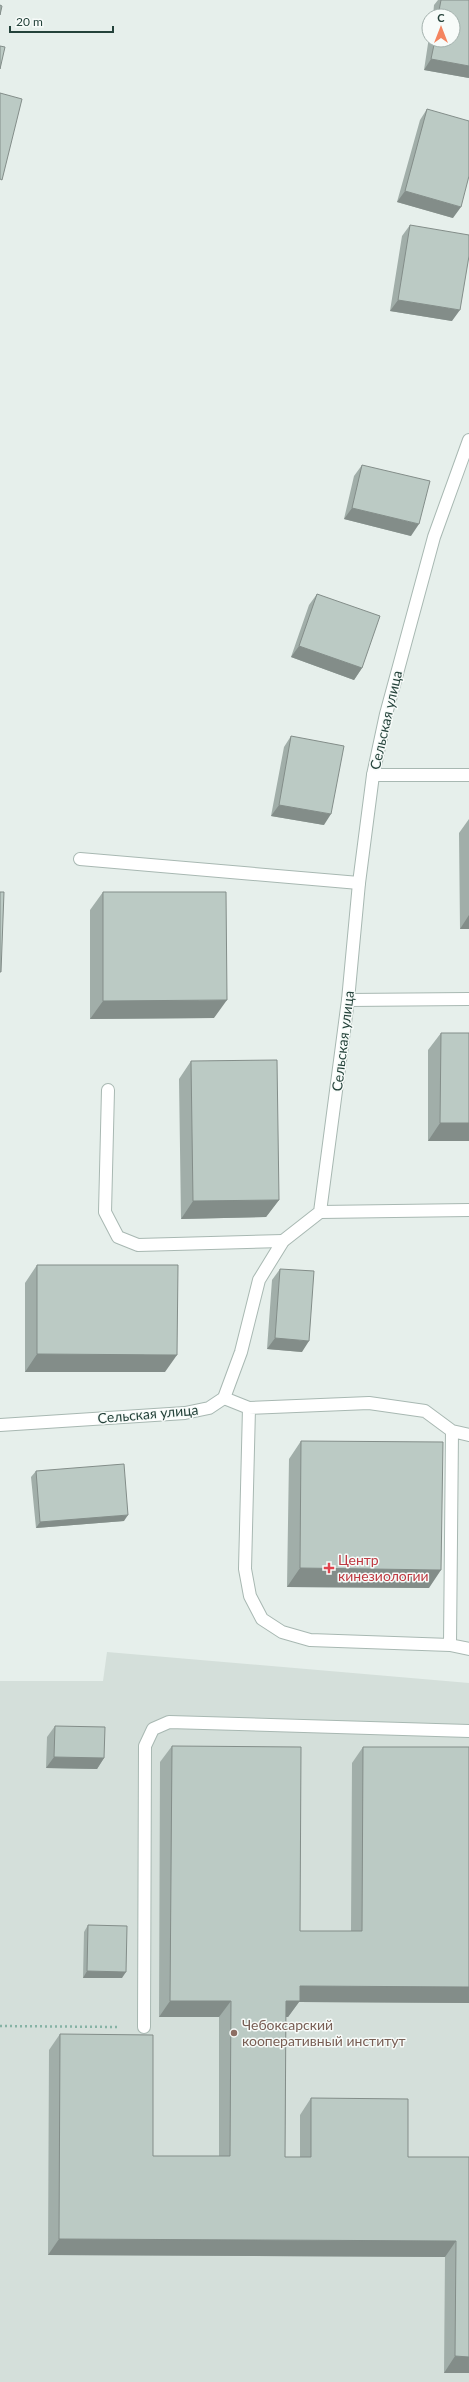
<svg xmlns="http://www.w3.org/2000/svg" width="469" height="2382" font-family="Lato,sans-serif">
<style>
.built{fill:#d4dfda}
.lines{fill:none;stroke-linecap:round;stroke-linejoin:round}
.service-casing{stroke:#a8b8b2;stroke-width:14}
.minor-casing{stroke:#a8b8b2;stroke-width:14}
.path{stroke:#86b3a5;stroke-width:2.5;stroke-dasharray:2 3;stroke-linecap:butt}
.service{stroke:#fff;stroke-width:12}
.minor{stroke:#fff;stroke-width:12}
.wall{fill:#a1aea9}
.shaded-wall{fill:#838d89}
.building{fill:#bbcac4;stroke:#838d89}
.health-dot{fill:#e0444e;stroke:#f7fbf9;stroke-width:1.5}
.education-dot{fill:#8d6e63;stroke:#f7fbf9;stroke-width:1.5}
.labels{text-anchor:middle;stroke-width:3;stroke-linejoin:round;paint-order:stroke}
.street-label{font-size:14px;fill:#24423a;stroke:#f7fbf9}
.health-label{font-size:14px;fill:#be3a42;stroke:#f7fbf9;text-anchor:start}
.education-label{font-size:14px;fill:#785e54;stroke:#f7fbf9;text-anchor:start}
</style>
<rect width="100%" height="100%" fill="#e6efeb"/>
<path class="built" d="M107,1652L469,1683V2382H0V1681H103Z"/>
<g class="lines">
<g class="service-casing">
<path id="service" d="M373,775H469
M80,859L359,883
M348,1000L469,999
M108,1090L105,1212L118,1237L138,1245L283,1241
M320,1212L469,1210
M224,1398L249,1408L369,1403L425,1411L452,1431L469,1435
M249,1408L245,1569L250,1596L262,1619L282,1632L310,1640L450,1645L452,1431
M450,1645L469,1649
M144,2027L145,1746L153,1729L169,1722L469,1731"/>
</g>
<g class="minor-casing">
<path id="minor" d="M0,1425L185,1413L209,1408L224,1398L241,1352L259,1280L283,1241L320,1212L348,1000L359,883L373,775L386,714L434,537L469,440"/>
</g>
<path class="path" d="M0,2026L119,2027"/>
<use href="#service" class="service"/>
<use href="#minor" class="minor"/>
</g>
<path class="wall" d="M438,0H469V78L424,70L429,37V40H453V16H433L434,5Z
M427,109L453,218L397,202L420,120Z
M410,225L452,321L390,311L402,236Z
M362,465L411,536L344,519L354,476Z
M317,594L362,668L354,680L291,657L309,605Z
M291,736L324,825L271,816L284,747Z
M469,819V929H460L459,833Z
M103,892L214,1018L90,1019V910Z
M441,1033L469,1141H428V1050Z
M191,1061L279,1200L266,1217L181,1219L179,1079Z
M37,1265L165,1372H25V1283Z
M280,1269L302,1352L267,1349L272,1280Z
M301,1441L429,1588L287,1587L289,1459Z
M36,1471L124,1521L36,1528L31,1477Z
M55,1726L104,1758L97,1769L46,1768L47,1737Z
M172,1746L300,1931H351L352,1763L363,1747L469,2003L299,2002L288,2017H286L285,2157H300V2115L311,2098L408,2157H469V2373H444L445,2257L48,2255L49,2050L60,2034L153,2156H219V2017H159L160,1762Z
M88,1925L122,1978H83L84,1932Z"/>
<path class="shaded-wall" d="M431,59L469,66V78L424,70Z
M405,191L461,207L453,218L397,202Z
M398,300L460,310L452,321L390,311Z
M352,508L419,524L411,536L344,519Z
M299,646L362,668L354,680L291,657Z
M279,805L331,814L324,825L271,816Z
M469,915V929H460Z
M227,1000L214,1018L90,1019L103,1001Z
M440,1123H469V1141H428Z
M279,1200L266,1217L181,1219L193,1201Z
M275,1338L309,1341L302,1352L267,1349Z
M37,1354L177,1355L165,1372H25Z
M128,1515L124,1521L36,1528L40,1522Z
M300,1568L441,1570L429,1588L287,1587Z
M54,1757L104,1758L97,1769L46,1768Z
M87,1971L126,1972L122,1978H83Z
M300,1986L469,1987V2003L299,2002L288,2017H274L286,2001Z
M170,2001H231L219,2017H159Z
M59,2239L456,2241L445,2257L48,2255Z
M455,2356L469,2357V2373H444Z"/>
<path class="building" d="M441,0H469V66L431,59L435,40H453V16H438Z
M0,5L2,6L0,15Z
M0,46L5,47L0,69Z
M0,93L22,99L2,180L0,179Z
M427,109L469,121V176L461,207L405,191Z
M410,225L469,235V256L460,310L398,300Z
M362,465L430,481L419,524L352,508Z
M317,594L380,616L362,668L299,646Z
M291,736L344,746L331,814L279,805Z
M0,892H4L1,972H0Z
M103,892H226L227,1000L103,1001Z
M441,1033H469V1123H440Z
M277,1060L279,1200L193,1201L191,1061Z
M37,1265H178L177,1355L37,1354Z
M280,1269L314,1271L309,1341L275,1338Z
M301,1441L443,1442L441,1570L300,1568Z
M124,1464L128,1515L40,1522L36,1471Z
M55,1726L105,1727L104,1758L54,1757Z
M172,1746L301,1747L300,1931H362L363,1747H469V1987L300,1986V2001H286L285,2157H311V2098L408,2099V2157H469V2357L455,2356L456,2241L59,2239L60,2034L153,2035V2156H230L231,2001H170Z
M88,1925L127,1926L126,1972L87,1971Z"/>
<path class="health-dot" d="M327 1562h4v4h4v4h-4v4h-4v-4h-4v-4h4z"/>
<circle class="education-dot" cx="234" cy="2033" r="4"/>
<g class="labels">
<g class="street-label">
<text transform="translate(386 720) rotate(-77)" y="5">Сельская улица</text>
<text transform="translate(343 1041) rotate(-83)" y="5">Сельская улица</text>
<text transform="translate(148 1414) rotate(-5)" y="5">Сельская улица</text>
</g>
<g class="health-label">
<text x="338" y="1565">Центр<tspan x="338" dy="16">кинезиологии</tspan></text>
</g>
<g class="education-label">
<text x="242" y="2030">Чебоксарский<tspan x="242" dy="16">кооперативный институт</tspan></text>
</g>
</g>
<g transform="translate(441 28)"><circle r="19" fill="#f7fbf9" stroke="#a3b1ad"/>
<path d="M0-3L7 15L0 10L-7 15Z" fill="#f4845f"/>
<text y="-6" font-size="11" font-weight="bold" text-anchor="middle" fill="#24423a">С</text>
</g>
<path d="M10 26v6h103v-6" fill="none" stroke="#24423a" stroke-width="2"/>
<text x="16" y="26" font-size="12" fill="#24423a" stroke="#f7fbf9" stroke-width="3" paint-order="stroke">20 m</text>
</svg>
